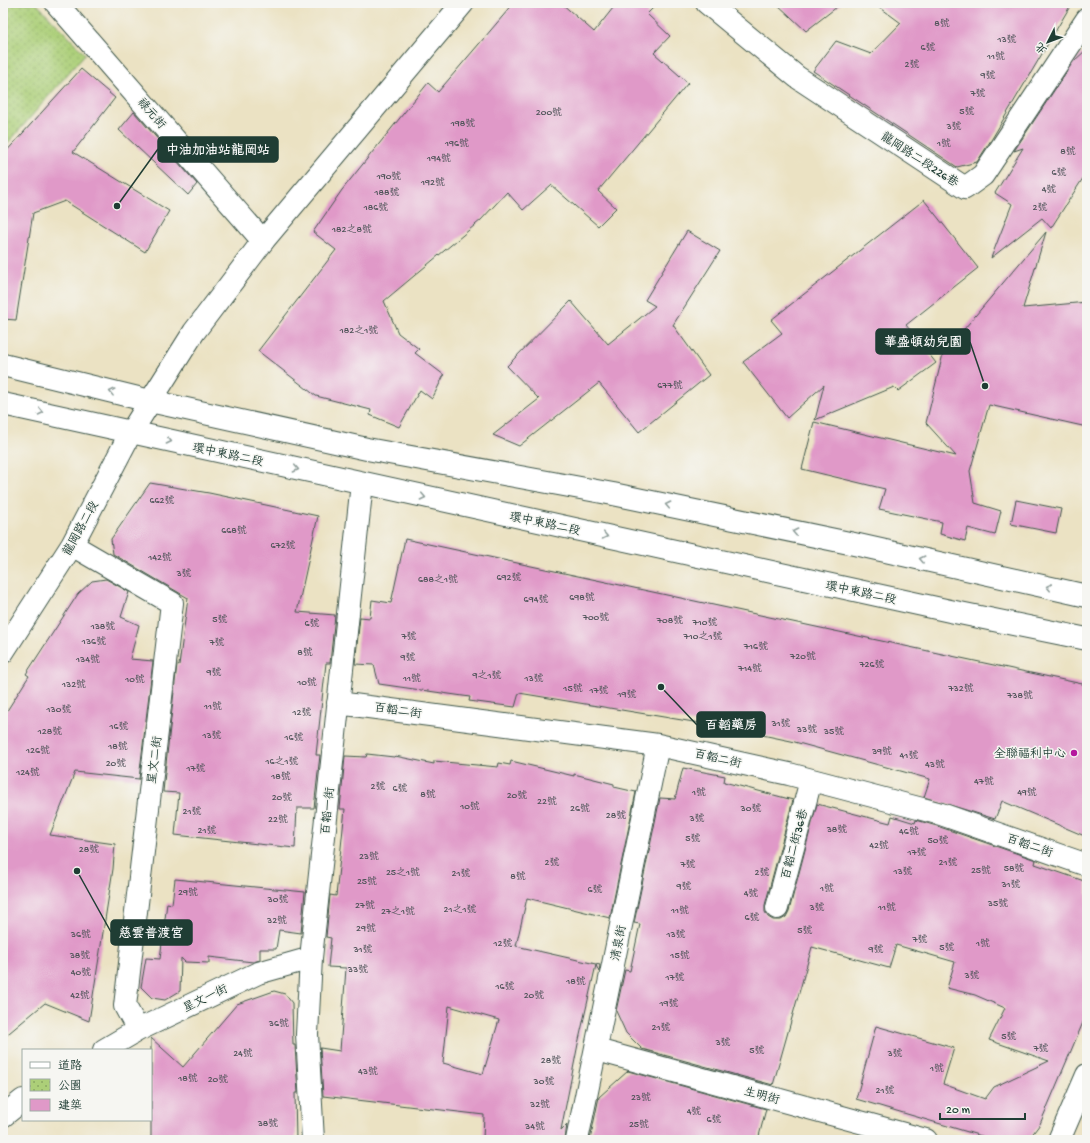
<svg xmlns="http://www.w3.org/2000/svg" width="1090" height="1143" font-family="'Gochi Hand','LXGW WenKai TC',sans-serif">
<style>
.park{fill:url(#park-dots);stroke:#668656}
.building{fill:#e099c8;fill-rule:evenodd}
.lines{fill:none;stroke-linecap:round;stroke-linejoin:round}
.minor-casing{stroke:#3e5649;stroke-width:24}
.major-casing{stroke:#3e5649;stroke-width:24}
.minor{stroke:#fff;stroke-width:22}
.major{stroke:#fff;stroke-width:22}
.oneway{stroke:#8f9e9a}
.poi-dot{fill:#b5179e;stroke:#f6f6f2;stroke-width:1.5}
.labels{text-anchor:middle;stroke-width:3;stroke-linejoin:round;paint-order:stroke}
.number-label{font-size:10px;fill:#4f5459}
.street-label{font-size:12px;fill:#1f3d34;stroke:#f6f6f2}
.poi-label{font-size:12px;fill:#1f3d34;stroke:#f6f6f2;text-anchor:end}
.leader{fill:none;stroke:#1f3d34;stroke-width:1.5}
.callout-dot{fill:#1f3d34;stroke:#f6f6f2;stroke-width:1.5}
.callout{fill:#1f3d34;stroke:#1f3d34;stroke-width:1.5}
.callout-label{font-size:13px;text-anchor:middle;font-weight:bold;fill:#fff}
</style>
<defs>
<pattern id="park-dots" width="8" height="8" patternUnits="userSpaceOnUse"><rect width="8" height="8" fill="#accf78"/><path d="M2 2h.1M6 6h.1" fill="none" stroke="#8ba963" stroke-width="1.8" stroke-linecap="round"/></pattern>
</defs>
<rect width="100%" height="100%" fill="#f6f6f2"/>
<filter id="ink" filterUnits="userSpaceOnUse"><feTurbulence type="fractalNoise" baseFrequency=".025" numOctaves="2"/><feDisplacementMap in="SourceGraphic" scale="8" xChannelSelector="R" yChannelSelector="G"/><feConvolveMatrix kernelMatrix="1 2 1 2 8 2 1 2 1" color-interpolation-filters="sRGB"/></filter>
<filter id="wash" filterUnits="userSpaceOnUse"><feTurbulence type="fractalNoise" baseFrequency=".012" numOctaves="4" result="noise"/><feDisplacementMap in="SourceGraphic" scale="16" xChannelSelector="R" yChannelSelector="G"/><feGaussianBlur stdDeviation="0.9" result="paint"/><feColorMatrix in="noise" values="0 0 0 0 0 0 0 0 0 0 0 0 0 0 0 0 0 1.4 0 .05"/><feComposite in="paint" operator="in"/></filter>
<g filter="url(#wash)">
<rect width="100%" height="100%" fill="#ebe2c3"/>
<path class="park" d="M3,3H36L85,54L3,149Z"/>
<g id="blocks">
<path class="building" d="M514,3H561L594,32L617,3H658L647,14L670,36L654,53L688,83L598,191L616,208L598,226L551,185L523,210L507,192L481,220L384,301L398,333L419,349L415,353L444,375L432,399L420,390L399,427L370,415L371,410L316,396L258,351L336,250L313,232L342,190L428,83L438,92Z
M776,3H842L806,31Z
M874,3H1072L993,137L977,162L957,167L813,71L836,41L871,54L901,23Z
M1087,49V172L1051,228L1042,218L991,258L1012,204L995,193L1023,148L1014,151L1073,62Z
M81,69L115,98L73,152L169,211L145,252L65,201L33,213L16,320L3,319V155Z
M134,112L197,184L188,195L119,130Z
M924,200L978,268L906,325L936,363L898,391L894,387L815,420L824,385L787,418L743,362L782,333L771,320Z
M687,231L720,251L673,325L709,375L639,432L599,383L519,446L493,435L539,399L507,366L571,301L608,344L655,306L645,300Z
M1046,232L1023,308L1087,302V427L989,405L970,471L975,503L1001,511L995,535L968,528L965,541L940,534L942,522L879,509L885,489L802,469L814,422L956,456L926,423L943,354Z
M150,483L209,493L318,516L297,612L335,615L330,663H326L316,755H320L314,808H297L295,848L175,835L179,793L163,792L164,782L177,664L179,665L188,598L113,554L111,539Z
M1016,500L1061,509L1056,533L1011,524Z
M405,539L1087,685V837L1002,801L995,819L924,797L930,779L791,741L724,727L519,693L515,707L469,701L470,697L379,684L374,665L355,664L360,617L370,618L372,600L391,603Z
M106,579L129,592L121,617L139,625L130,659L153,661L139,779L75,772L50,835L115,844L113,869L89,1021L45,1003L3,1038V717L29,676L26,674L78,594L92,581Z
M367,754L394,757L395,756L434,764V761L498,767L499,763L510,765L511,761L574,776V774L614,784V787L636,792L610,918L527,898L516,946L600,965L599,972L596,965L578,1044L561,1130L567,1124L565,1140H483L484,1115L323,1096L320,1048L340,1051L346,968L328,967L331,938L326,937L330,895L336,896L345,809H340L345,756L366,757ZM449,1006L499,1020L483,1074L443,1063Z
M683,768L725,776L724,782L793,800L765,905V912L768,917L773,920H781L786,917L789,911L817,804L890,823L892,816L915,823L916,820L937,826L1036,860L1035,864L1087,882V1013L1040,1124L1031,1136L1020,1140H995L856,1099L876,1026L954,1048L943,1084L985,1099L994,1087L1049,1061L989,1040L1005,1008L975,995L947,988L955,962L896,945L889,968L812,947L773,1085L642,1049L626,1033L616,1011L625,970L630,971L640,924L634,923L660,798L675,799Z
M175,879L305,892L301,933L279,930L276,949H260V960L253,962L209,957V963L185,962L181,958L180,991L165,1000L152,998L141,987L146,958L160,959L167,903L172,904Z
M274,991L285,994L292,1003L293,1045H295L298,1093H295L296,1140H151V1038L183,1067L237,1004Z
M628,1071L766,1109L758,1140H590L599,1097Z"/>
</g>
</g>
<g filter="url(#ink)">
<use href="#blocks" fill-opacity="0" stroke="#3e5649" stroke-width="1"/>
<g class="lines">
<g class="minor-casing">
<path id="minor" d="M56,3L263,241
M707,3L797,77L965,188L983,175L1087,19
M3,365L150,401
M3,404L131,432L72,545L3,652
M72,545L172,603L125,1006L138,1030
M338,703L658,745L789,774L941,814L1087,865
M777,908L811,780
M104,1050L138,1030L258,973L311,958
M597,1050L926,1140
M3,1116L23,1100
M313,1140L307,1034L311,958L362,483
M577,1140L658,745
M1059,1140L1087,1075"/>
</g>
<g class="major-casing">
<path id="major" d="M463,3L263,241L194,332L131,432L950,611L1087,639
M150,401L367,449L613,494L854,544L1087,596"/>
</g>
<use href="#minor" class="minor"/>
<use href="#major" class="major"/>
</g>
<defs><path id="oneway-chevron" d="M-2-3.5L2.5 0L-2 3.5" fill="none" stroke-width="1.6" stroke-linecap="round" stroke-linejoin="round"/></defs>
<g class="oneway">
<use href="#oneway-chevron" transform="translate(112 392) rotate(-166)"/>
<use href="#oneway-chevron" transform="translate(41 412) rotate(13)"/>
<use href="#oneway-chevron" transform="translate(169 441) rotate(12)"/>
<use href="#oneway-chevron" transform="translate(296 469) rotate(12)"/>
<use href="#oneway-chevron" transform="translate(423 497) rotate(12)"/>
<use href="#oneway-chevron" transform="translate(668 505) rotate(-168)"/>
<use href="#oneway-chevron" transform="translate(795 532) rotate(-168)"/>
<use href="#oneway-chevron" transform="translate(605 536) rotate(12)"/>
<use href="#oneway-chevron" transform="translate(922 559) rotate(-167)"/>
<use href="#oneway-chevron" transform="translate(1049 587) rotate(-167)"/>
</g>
</g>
<circle class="poi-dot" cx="1074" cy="753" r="4"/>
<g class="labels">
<g class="number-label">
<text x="942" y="26">8號</text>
<text x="1007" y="42">13號</text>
<text x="928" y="50">6號</text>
<text x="996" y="59">11號</text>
<text x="912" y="67">2號</text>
<text x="988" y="78">9號</text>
<text x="978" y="96">7號</text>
<text x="967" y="114">5號</text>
<text x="549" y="115">200號</text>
<text x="463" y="126">198號</text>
<text x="954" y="129">3號</text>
<text x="457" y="146">196號</text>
<text x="944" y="146">1號</text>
<text x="1068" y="154">8號</text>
<text x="439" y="161">194號</text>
<text x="1059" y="175">6號</text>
<text x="389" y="179">190號</text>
<text x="433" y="185">192號</text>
<text x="1049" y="192">4號</text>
<text x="387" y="195">188號</text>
<text x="376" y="210">186號</text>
<text x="1040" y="210">2號</text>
<text x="352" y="232">182之8號</text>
<text x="359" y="333">182之1號</text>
<text x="670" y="388">677號</text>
<text x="162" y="503">662號</text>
<text x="234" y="533">668號</text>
<text x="283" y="548">672號</text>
<text x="160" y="560">142號</text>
<text x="184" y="576">3號</text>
<text x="509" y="580">692號</text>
<text x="438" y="582">688之1號</text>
<text x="582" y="600">698號</text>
<text x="536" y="602">694號</text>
<text x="596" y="620">700號</text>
<text x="220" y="622">5號</text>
<text x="670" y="623">708號</text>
<text x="705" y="625">710號</text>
<text x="312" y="626">6號</text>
<text x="103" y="629">138號</text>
<text x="409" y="639">7號</text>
<text x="703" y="639">710之1號</text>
<text x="94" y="644">136號</text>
<text x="217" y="645">7號</text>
<text x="756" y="649">716號</text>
<text x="305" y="655">8號</text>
<text x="803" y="659">720號</text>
<text x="408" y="660">9號</text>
<text x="88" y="662">134號</text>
<text x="872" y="667">726號</text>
<text x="750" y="671">714號</text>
<text x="214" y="675">9號</text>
<text x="487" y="678">9之1號</text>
<text x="412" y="681">11號</text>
<text x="534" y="681">13號</text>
<text x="135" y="682">10號</text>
<text x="307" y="685">10號</text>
<text x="74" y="687">132號</text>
<text x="573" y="691">15號</text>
<text x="961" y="691">732號</text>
<text x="599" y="693">17號</text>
<text x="627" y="697">19號</text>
<text x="1020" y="698">738號</text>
<text x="213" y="709">11號</text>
<text x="59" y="712">130號</text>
<text x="302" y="715">12號</text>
<text x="781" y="726">31號</text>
<text x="119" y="729">16號</text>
<text x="807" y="732">33號</text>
<text x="50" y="734">128號</text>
<text x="834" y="734">35號</text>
<text x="212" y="738">13號</text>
<text x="294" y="740">16號</text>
<text x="118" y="749">18號</text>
<text x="38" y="753">126號</text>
<text x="882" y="754">39號</text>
<text x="909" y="758">41號</text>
<text x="282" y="764">16之1號</text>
<text x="116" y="766">20號</text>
<text x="935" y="767">43號</text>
<text x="196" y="771">17號</text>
<text x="28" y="775">124號</text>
<text x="281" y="779">18號</text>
<text x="984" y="784">47號</text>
<text x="378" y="789">2號</text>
<text x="400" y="791">6號</text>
<text x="699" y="795">1號</text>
<text x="1027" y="795">49號</text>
<text x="428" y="797">8號</text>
<text x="517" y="798">20號</text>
<text x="282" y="800">20號</text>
<text x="547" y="804">22號</text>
<text x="470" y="809">10號</text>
<text x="580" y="811">26號</text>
<text x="751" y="811">30號</text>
<text x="192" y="814">21號</text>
<text x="616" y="818">28號</text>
<text x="697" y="821">3號</text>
<text x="278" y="822">22號</text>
<text x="837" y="832">38號</text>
<text x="207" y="833">21號</text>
<text x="909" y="834">46號</text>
<text x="693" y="841">5號</text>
<text x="938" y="843">50號</text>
<text x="879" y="848">42號</text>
<text x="89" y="852">28號</text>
<text x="917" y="855">17號</text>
<text x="369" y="859">23號</text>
<text x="552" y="865">2號</text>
<text x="948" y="865">21號</text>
<text x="688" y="867">7號</text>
<text x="1014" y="871">58號</text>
<text x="981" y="873">25號</text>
<text x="903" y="874">13號</text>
<text x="403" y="875">25之1號</text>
<text x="762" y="875">2號</text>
<text x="461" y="876">21號</text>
<text x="518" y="879">8號</text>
<text x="367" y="884">25號</text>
<text x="1011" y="887">31號</text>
<text x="684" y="889">9號</text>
<text x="827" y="891">1號</text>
<text x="595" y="892">6號</text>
<text x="188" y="895">29號</text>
<text x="751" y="896">4號</text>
<text x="278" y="902">30號</text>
<text x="998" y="906">35號</text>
<text x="365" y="908">27號</text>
<text x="817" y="910">3號</text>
<text x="887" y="910">11號</text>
<text x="460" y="912">21之1號</text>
<text x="680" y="913">11號</text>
<text x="398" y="914">27之1號</text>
<text x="752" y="920">6號</text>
<text x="277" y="923">32號</text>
<text x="366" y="931">29號</text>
<text x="805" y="933">5號</text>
<text x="81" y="937">36號</text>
<text x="676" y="937">13號</text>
<text x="920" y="942">7號</text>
<text x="503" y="946">12號</text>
<text x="983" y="946">1號</text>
<text x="947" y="950">5號</text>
<text x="363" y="952">31號</text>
<text x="876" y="952">9號</text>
<text x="80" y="958">38號</text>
<text x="680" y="958">15號</text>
<text x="358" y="972">33號</text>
<text x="81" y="975">40號</text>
<text x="972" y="978">3號</text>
<text x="675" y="980">17號</text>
<text x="576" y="984">18號</text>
<text x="505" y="989">16號</text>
<text x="80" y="998">42號</text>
<text x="534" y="998">20號</text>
<text x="669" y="1006">19號</text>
<text x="279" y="1026">36號</text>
<text x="661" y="1030">21號</text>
<text x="1009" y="1039">5號</text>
<text x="723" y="1045">3號</text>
<text x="1041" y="1051">7號</text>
<text x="757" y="1053">5號</text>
<text x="243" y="1056">24號</text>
<text x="895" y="1056">3號</text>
<text x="551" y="1063">28號</text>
<text x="937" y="1071">1號</text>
<text x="368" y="1074">43號</text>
<text x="188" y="1081">18號</text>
<text x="218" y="1082">20號</text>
<text x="544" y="1084">30號</text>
<text x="885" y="1093">21號</text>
<text x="641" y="1100">23號</text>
<text x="540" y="1107">32號</text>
<text x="694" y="1114">4號</text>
<text x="714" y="1122">6號</text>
<text x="268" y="1126">38號</text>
<text x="639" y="1127">25號</text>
<text x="535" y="1129">34號</text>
</g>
<g class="street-label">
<text transform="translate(152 113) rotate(49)" y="4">祿元街</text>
<text transform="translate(920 159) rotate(33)" y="4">龍岡路二段226巷</text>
<text transform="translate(228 454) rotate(12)" y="4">環中東路二段</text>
<text transform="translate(545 523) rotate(12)" y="4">環中東路二段</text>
<text transform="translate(80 528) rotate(-61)" y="4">龍岡路二段</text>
<text transform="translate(861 592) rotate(12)" y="4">環中東路二段</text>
<text transform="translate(398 710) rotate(8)" y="4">百韜二街</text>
<text transform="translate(718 758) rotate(13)" y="4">百韜二街</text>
<text transform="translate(154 760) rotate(-83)" y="4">星文二街</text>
<text transform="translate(327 811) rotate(-84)" y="4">百韜一街</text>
<text transform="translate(794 844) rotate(-75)" y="4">百韜二街36巷</text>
<text transform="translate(1030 845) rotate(19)" y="4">百韜二街</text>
<text transform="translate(618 943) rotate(-79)" y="4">清泉街</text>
<text transform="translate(205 998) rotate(-26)" y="4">星文一街</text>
<text transform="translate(762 1095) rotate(15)" y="4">生明街</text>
</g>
<g class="poi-label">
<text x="1066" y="757">全聯福利中心</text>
</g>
</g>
<path class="leader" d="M117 206L158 149M985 386L970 342M661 687L697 725M77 871L111 932"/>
<g class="callout-dot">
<circle cx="117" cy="206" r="4"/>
<circle cx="985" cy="386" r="4"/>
<circle cx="661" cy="687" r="4"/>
<circle cx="77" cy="871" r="4"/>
</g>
<g class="callout">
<rect x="158" y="137" width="120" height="25" rx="4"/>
<rect x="876" y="329" width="94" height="25" rx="4"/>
<rect x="697" y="712" width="68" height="25" rx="4"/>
<rect x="111" y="920" width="81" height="25" rx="4"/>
</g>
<g class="callout-label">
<text x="218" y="154">中油加油站龍岡站</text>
<text x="923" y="346">華盛頓幼兒園</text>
<text x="731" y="729">百韜藥房</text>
<text x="151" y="937">慈雲普渡宮</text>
</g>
<rect width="1090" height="1143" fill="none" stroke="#f6f6f2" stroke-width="16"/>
<rect x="22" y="1049" width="130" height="72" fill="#f6f6f2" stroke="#a0aca6"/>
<rect x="30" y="1062" width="20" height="6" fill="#ffffff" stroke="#a0aca6"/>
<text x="58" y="1069" font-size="12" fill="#1f3d34">道路</text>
<rect x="30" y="1079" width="20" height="12" fill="url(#park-dots)" stroke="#a0aca6"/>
<text x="58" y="1089" font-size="12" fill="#1f3d34">公園</text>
<rect x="30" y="1099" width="20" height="12" fill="#e099c8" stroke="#a0aca6"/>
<text x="58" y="1109" font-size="12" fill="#1f3d34">建築</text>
<g transform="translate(1048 42) rotate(228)" stroke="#f6f6f2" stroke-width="3" paint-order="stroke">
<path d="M0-3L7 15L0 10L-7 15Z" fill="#1f3d34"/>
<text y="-6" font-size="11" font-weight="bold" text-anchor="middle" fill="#1f3d34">北</text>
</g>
<path d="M940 1113v6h85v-6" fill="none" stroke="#1f3d34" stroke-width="2"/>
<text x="946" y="1113" font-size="12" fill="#1f3d34" stroke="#f6f6f2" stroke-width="3" paint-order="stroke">20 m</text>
</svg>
